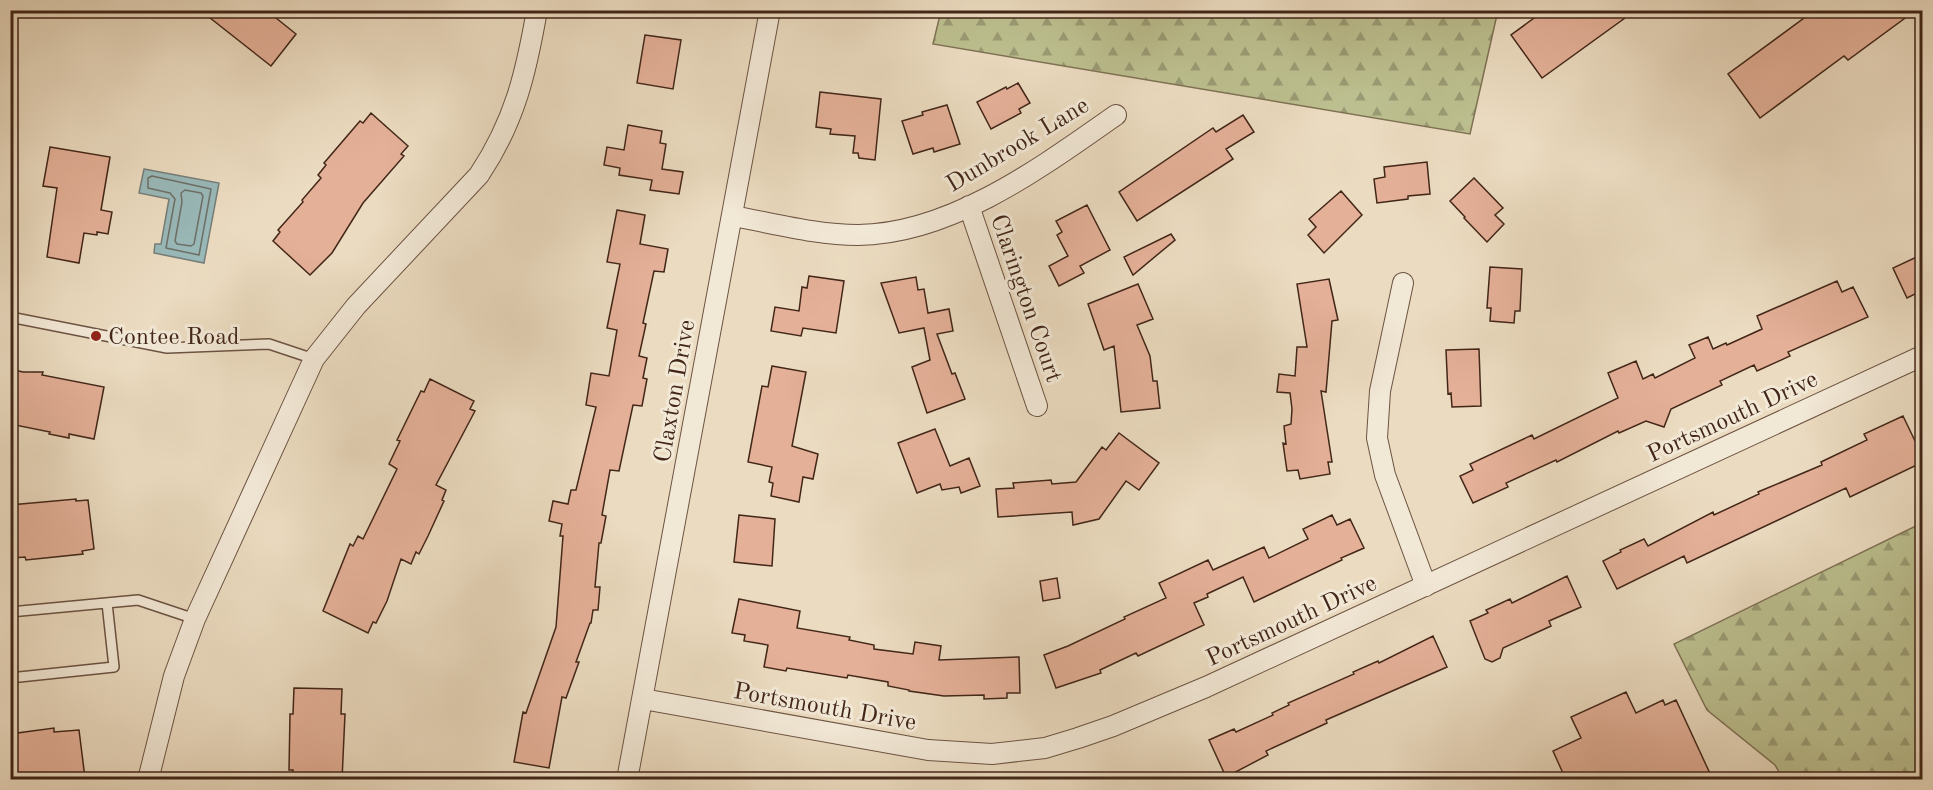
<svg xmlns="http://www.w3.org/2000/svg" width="1933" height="790" font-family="'Old Standard TT',serif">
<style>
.forest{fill:url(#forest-firs);stroke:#7f7254;stroke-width:1.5}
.water{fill:#99b9b9;stroke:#767e79;stroke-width:1.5}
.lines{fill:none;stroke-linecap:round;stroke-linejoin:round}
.shore{stroke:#6e7068;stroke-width:1.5}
.building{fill:#e4b098;stroke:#422618;stroke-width:1.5}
.lane-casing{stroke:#6c5342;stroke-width:12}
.street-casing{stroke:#6c5342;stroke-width:22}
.lane{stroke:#f2e8d6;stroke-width:9}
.street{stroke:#f2e8d6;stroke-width:20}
.poi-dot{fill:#8f2418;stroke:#f2e8d6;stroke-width:2}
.labels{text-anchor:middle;stroke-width:6;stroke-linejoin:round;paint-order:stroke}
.street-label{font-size:24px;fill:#422618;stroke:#f2e8d6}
.poi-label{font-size:24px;fill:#422618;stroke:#f2e8d6;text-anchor:start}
</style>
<defs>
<pattern id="forest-firs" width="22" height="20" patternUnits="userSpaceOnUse" patternTransform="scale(1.5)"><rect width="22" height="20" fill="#bcbf8f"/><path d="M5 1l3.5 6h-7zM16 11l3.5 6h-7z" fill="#9a9b74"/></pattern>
</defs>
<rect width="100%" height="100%" fill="#ebdbc0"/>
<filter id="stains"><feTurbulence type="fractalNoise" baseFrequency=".00333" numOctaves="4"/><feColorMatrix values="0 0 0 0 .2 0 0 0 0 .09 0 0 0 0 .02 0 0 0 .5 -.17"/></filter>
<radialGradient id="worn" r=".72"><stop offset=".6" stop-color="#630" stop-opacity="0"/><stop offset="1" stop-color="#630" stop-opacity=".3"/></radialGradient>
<path class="forest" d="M941,11V10L1508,11L1496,19L1470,134L933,44Z
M1922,523V779H1783L1775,765L1707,710L1674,644Z"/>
<path class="water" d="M144,169L219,183L204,263L154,253L155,244H161L169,199L139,193Z"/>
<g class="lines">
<path class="shore" d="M152,176L211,189L199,255L166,248L175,199L170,193L148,188V178Z
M185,190L201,193L203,196L194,244L191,246L177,244L175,241L182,202L181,193Z"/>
</g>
<path class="building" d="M200,10H266L296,34L271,66Z
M1545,10H1636L1542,78L1511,35Z
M1815,10H1916L1848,60L1844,56L1760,118L1728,74Z
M645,35L681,40L673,89L637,83Z
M1018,83L1030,103L1019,109L1021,113L991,129L977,102L1006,87L1007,89Z
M820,92L881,99L875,160L859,158L858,153H853L855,136L830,134L831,129L816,127Z
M947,105L960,144L934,152L933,148L913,154L902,121L923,115L922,112Z
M371,113L408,146L401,154L404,156L363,203L332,253L310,275L273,241L280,232L278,230L303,202L302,200L321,178L318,175L326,165L324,163L360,121L363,123Z
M1243,115L1254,132L1226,149L1233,159L1137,221L1119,192L1213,128L1216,132Z
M628,125L662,131L660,143L666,144L662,169L683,172L679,194L650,190L652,180L619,175L620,168L604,165L607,147L624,150Z
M50,147L110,157L101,210L112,212L108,234L97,232V235L84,233L79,263L47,257L57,188L43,186Z
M1427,162L1430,194L1408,196V199L1377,203L1374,179L1385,177L1384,167Z
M1474,178L1503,208L1495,215L1504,224L1487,242L1464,218L1465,217L1450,201Z
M1341,191L1362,215L1324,253L1308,235L1316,227L1309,219Z
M1087,205L1110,250L1080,266L1084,273L1059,286L1049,266L1068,256L1057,235L1062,232L1056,221Z
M617,210L645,215L640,244L668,249L664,272L654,271L643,323L646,324L639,356L647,358L643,378L647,379L642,406L633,405L619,471L610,470L602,515L606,516L601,543H599L595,587H600L598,610H593L591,623H590L576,662H579L566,698L562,697L549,768L514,762L523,712L526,713L556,627L563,536H560L562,524L549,521L553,501L568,504L571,490H576L596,407L586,405L591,373L609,376L617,330L607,328L620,264L607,262Z
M1171,234L1175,240L1133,275L1124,257Z
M1923,254V290L1907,298L1893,268Z
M1490,267L1522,269L1520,311H1515L1514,323L1490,321L1491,308H1487Z
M809,276L844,281L836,333L803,328L801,336L771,331L775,307L799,311L802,287L807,288Z
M916,277L918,290L924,289L928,313L949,309L953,331L937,334L952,374L955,373L965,399L927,413L912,367L930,360L924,328L899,333L881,283Z
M1329,279L1338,320L1332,321L1326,392L1321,391L1332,462H1328L1330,474L1300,479L1298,470L1287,471L1283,443L1286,444L1284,426L1291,424L1292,409L1290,393L1277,392L1279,374L1295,376L1297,347H1307L1297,284Z
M1837,281L1842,292L1853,287L1868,317L1788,352L1790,356L1757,371L1754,365L1720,381L1722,385L1671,409L1664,427L1646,421L1619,433L1618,431L1557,462L1556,460L1506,483L1508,487L1473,503L1460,476L1473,470L1470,464L1532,435L1534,439L1618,398L1608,373L1636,361L1643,379L1653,374L1655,378L1695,358L1689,345L1708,337L1713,349L1726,343L1727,345L1762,329L1757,316Z
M1138,284L1153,319L1137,325L1150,356L1153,381H1157L1160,408L1121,412L1114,346L1104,350L1088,304Z
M1479,349L1481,406L1452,407L1451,393L1448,394L1446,350Z
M772,366L806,372L792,446L818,454L813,479L803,477L799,502L771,496L773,483L769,482L772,467L748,462L762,386L768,387Z
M10,369L23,372H43L42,375L104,387L94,439L69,434V438L49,434L50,432L10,424Z
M430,379L474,401L470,409L475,411L436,485L446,490L442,500L444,501L428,536L419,554L416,552L411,564L401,559L387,601L376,623L373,622L368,633L323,611L350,544L353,546L358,536L363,539L397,469L389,464L400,441L397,440L421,391L424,392Z
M1903,416L1917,445L1923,442V462L1850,497L1846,488L1687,563L1684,556L1617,589L1603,561L1621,552L1620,550L1644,539L1648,546L1713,512L1714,515L1759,494L1758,492L1822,465L1821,462L1867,440L1864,434Z
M935,429L950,466L969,458L980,486L961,493L959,487L942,490L940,484L917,493L898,443Z
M1119,433L1159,463L1139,490L1126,481L1099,519L1073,525L1072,512L998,517L996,489L1014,488L1013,483L1051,480L1052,484L1076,482L1102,447L1106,450Z
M76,499V501L88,500L94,549L82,551L83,554L26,560L25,557L13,558L10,549V505Z
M739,515L775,519L772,566L734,562Z
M1332,515L1337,525L1350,519L1364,548L1341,558L1342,560L1254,602L1243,577L1207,594L1208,597L1194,603L1204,625L1138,656L1136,653L1100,670L1101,673L1056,688L1044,655L1068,646L1125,619L1124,617L1166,598L1159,583L1208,560L1213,570L1264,547L1269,558L1308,539L1303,529Z
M1567,576L1581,607L1549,621L1551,626L1503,648L1500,658L1492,662L1485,659L1470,621L1488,613L1486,610L1510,599L1512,603Z
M1057,578L1060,598L1043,601L1040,581Z
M739,599L800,611L797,628L850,637L849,640L874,645V649L913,654L915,642L941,646L939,660L1019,657L1020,693H1007V698L984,699V695L944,696L909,691V690L888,686V682L848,675L847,678L787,668L786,671L764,667L768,645L744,641L745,635L732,633Z
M1433,636L1447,667L1326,720L1327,723L1266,751L1268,755L1226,777L1209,740L1234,729L1236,732L1273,715L1272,713L1289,705L1288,703L1354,674L1353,672L1378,661L1379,663Z
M294,688L342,689L341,714H345L342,780H293V770H289L290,714H293Z
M1626,692L1636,713L1663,700L1665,705L1676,700L1713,780H1566L1553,751L1581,738L1571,717Z
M54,728V732L79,730L85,778L10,780V734Z"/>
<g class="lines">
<g class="lane-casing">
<path id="lane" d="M10,317L167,348L269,344L314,359
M10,612L138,600L195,619
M10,678L114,667L107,603"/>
</g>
<g class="street-casing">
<path id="street" d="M969,206L1037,406
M732,216C773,223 816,235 858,235C952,234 1043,166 1116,115
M1403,283L1380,391L1377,438L1385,475L1426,586
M643,699L928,750L992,754L1045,748L1078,738L1113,726L1206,687L1922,356
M148,780L174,676L195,619L314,359L356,306L479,175C515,121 526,73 537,10
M627,780L770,10"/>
</g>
<use href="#lane" class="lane"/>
<use href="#street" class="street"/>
</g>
<circle class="poi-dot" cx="96" cy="336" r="6"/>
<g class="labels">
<g class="street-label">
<text transform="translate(1017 144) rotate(-31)" y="8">Dunbrook Lane</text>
<text transform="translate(1027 298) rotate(71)" y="8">Clarington Court</text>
<text transform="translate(674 391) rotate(-80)" y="8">Claxton Drive</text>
<text transform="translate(1732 416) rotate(-25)" y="8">Portsmouth Drive</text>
<text transform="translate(1291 620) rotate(-25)" y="8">Portsmouth Drive</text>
<text transform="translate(825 706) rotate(10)" y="8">Portsmouth Drive</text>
</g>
<g class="poi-label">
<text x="108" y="344">Contee Road</text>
</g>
</g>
<rect width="1933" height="790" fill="none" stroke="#ebdbc0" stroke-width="36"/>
<rect x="12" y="12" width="1909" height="766" fill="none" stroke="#422618" stroke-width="3"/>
<rect x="18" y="18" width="1897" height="754" fill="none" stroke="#422618" stroke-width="1.5"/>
<rect width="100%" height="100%" filter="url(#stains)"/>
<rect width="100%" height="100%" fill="url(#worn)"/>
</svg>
